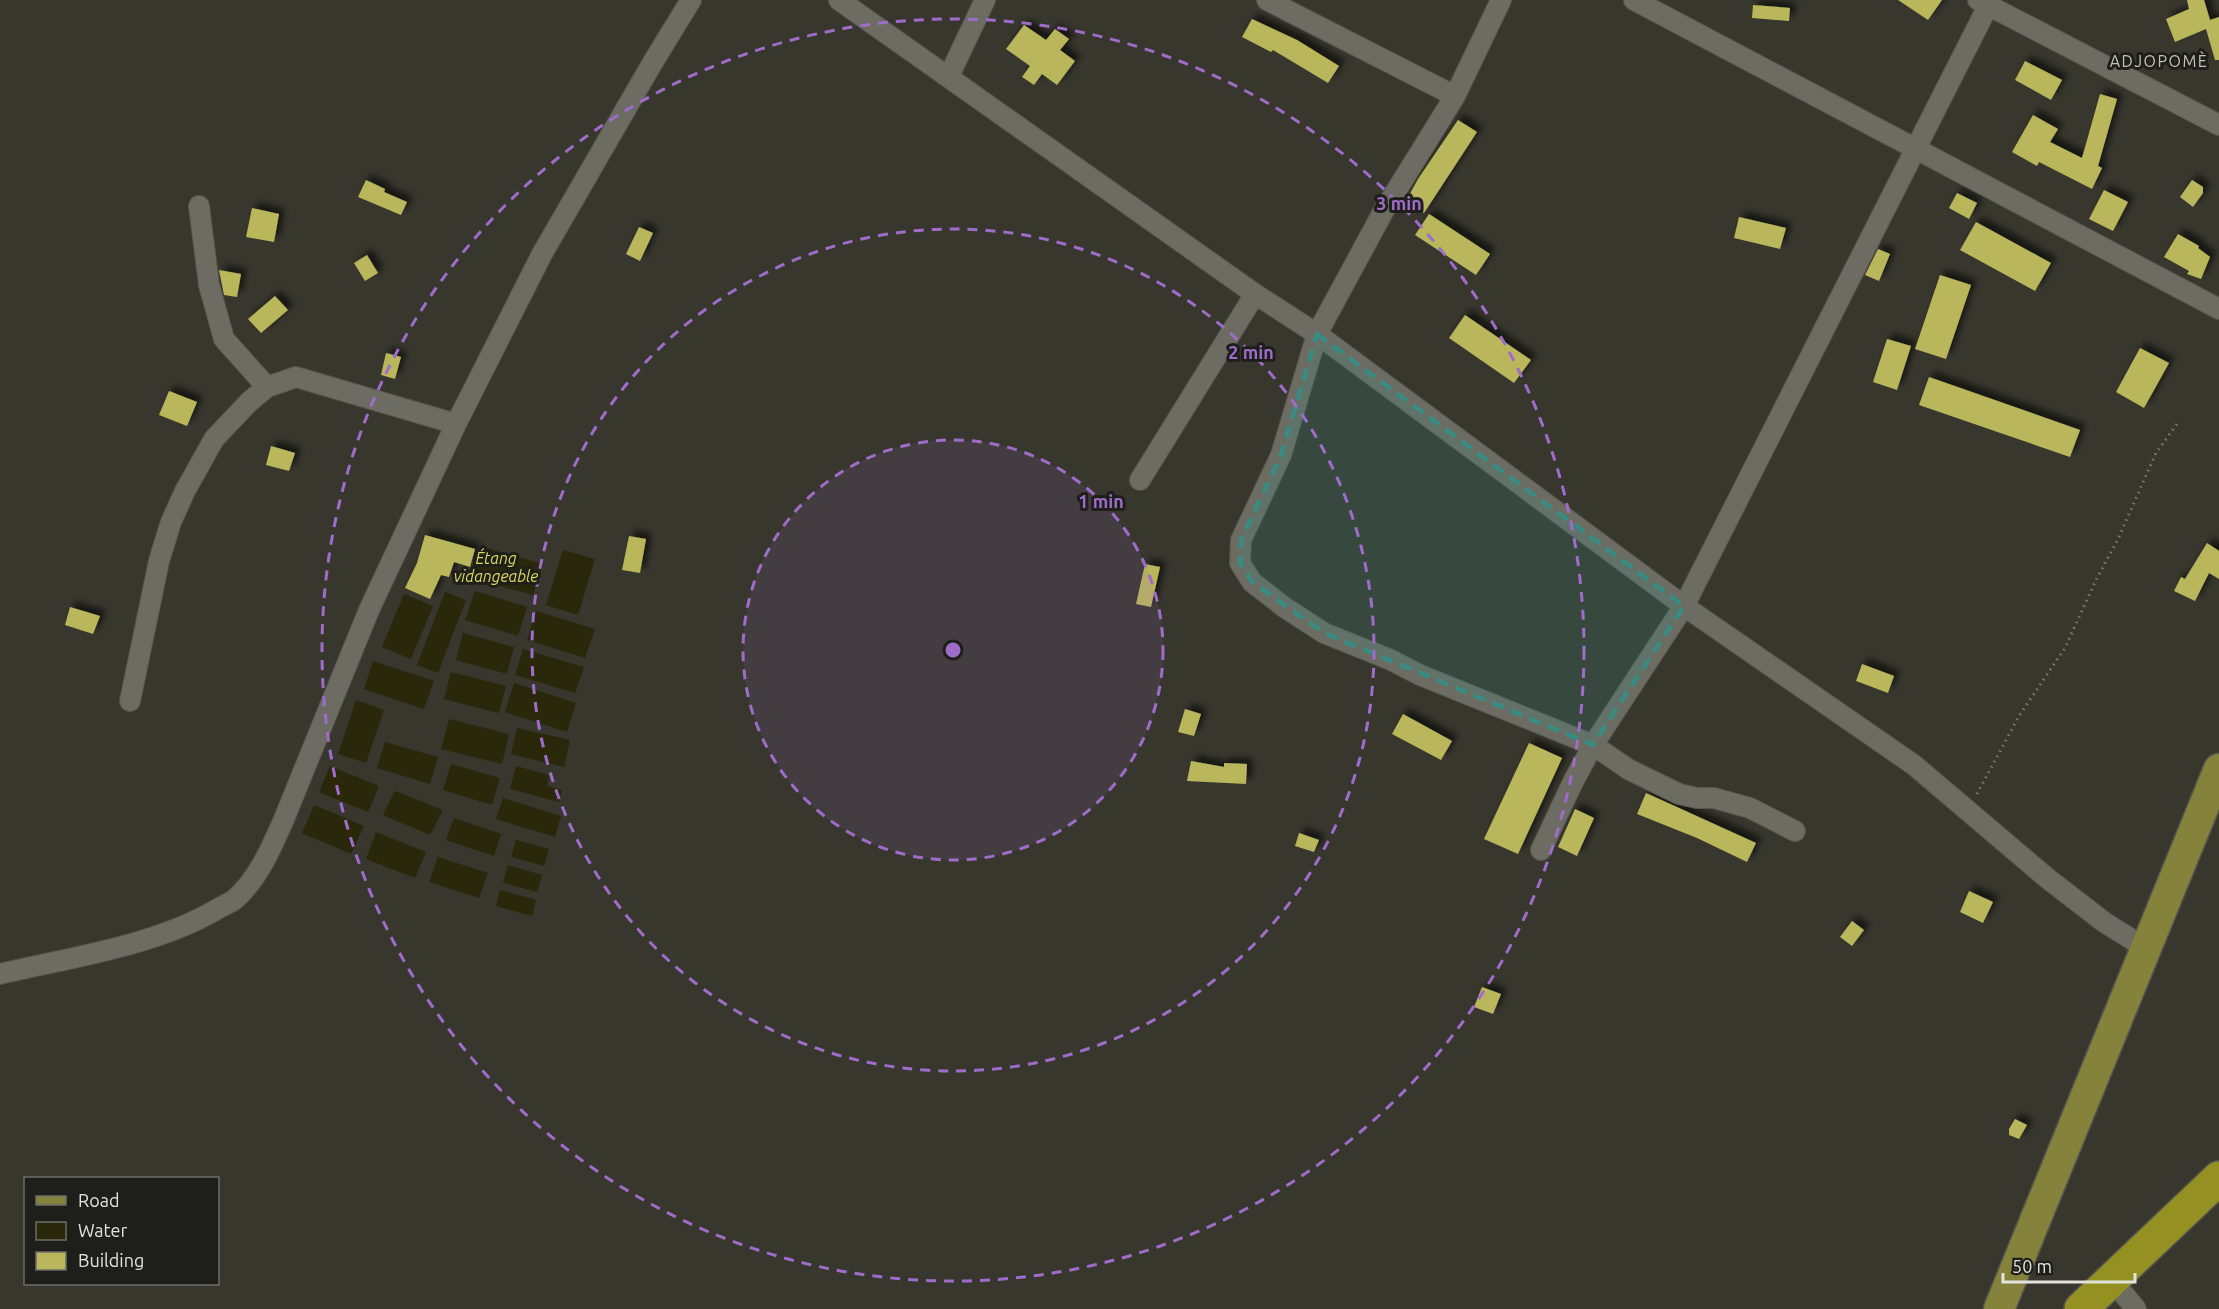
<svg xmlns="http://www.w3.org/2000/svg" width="2219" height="1309" font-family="Ubuntu,sans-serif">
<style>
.water{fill:#29280a}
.building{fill:#b9b65b;filter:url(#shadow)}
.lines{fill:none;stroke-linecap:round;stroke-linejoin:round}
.street-casing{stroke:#56564e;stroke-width:22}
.primary-casing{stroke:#56564e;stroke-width:33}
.highway-casing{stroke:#56564e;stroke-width:36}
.path{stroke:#7a7a72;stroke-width:3;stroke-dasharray:1.5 4.5;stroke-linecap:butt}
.street{stroke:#6c6c62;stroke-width:20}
.primary{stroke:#84823b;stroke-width:30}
.highway{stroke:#949021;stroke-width:33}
.marked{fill:#398c84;fill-opacity:0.2;stroke:#398c84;stroke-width:4.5;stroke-dasharray:12 8;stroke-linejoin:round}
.ring{fill:none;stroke:#9f6cca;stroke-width:3;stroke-dasharray:10 8}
.labels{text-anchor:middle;stroke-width:6;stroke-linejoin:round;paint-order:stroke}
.neighbourhood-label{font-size:16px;letter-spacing:1.5px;fill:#c3c3b8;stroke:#1e1e1a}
.water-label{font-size:16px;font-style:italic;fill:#dbd75c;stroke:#1e1e1a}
.centre{fill:#9f6cca;stroke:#1e1e1a;stroke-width:3}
.ring-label{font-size:18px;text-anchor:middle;font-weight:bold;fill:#9f6cca;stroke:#1e1e1a;stroke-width:6;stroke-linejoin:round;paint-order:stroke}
</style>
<defs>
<filter id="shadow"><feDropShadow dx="5.5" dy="-5.5" stdDeviation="3" flood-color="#0009"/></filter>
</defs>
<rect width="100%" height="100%" fill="#37372e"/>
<path class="water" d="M483,547L543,564L533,595L474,579Z
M563,550L595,559L578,615L546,605Z
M475,591L527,607L518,636L465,620Z
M445,592L466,600L438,673L417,665Z
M404,594L433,606L411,659L382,647Z
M536,611L595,629L585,658L527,640Z
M463,633L514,647L507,674L456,660Z
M523,649L584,667L575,693L515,675Z
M373,661L434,681L424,709L364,689Z
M451,672L506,686L499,713L444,699Z
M514,683L576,703L567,732L505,712Z
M356,700L384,710L366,763L338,754Z
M449,719L509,734L502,764L441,749Z
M517,728L570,740L564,767L511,754Z
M385,742L438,757L430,784L377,768Z
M451,764L500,778L492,805L443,790Z
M330,766L379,786L368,812L319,792Z
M516,766L549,775L547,786L562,790L559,802L510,789Z
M395,791L443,810L430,835L383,815Z
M503,798L561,816L555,837L496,819Z
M314,805L364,826L351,854L302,833Z
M454,818L501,834L494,856L446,840Z
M376,832L426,852L415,878L366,859Z
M516,840L549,849L544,866L511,857Z
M438,857L488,873L479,898L429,882Z
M508,865L542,875L537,892L503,883Z
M500,890L536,900L532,916L496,906Z"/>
<path class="building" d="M1898,0H1942L1928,20Z
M2187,0H2204L2210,20L2219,17V60H2215L2206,29L2175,42L2166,19L2189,9Z
M1753,5L1790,8L1789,21L1752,18Z
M1252,19L1297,40L1339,66L1328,83L1273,50L1271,52L1242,37Z
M1024,25L1046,40L1055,29L1069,39L1060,50L1075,61L1057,85L1042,74L1034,85L1022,77L1030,66L1006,49Z
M2025,61L2062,80L2051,100L2015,80Z
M2100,94L2117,99L2098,166L2102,168L2092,189L2039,162L2037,166L2012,152L2033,115L2058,129L2050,142L2082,158Z
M1458,120L1477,132L1424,213L1406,201L1418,179Z
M366,180L385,189L384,192L407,202L401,215L358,197Z
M2192,180L2203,187V193L2193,207L2180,197Z
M2104,190L2128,202L2113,231L2089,219Z
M1957,193L1977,203L1969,219L1949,208Z
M252,208L279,214L274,242L246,237Z
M1429,214L1490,254L1476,275L1415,235Z
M1739,217L1786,228L1780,249L1734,238Z
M1976,222L2051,263L2035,291L1960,250Z
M639,227L653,233L640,261L626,254Z
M2178,234L2199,246L2198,248L2210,257L2201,279L2187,274L2189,271L2164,257Z
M1878,249L1890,254L1879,281L1865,275Z
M367,255L378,273L365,281L354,263Z
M219,270L241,274L237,297L224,295Z
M1940,275L1971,285L1946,359L1915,349Z
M275,296L288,310L261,333L248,319Z
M1465,315L1531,360L1514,383L1449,338Z
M1887,339L1911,346L1897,390L1873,382Z
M2140,348L2169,363L2144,408L2116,392Z
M386,353L401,357L395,379L381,375Z
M1929,377L2080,430L2070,457L1919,405Z
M169,391L197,402L187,426L159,415Z
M271,446L295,453L289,471L266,465Z
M425,535L475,549L470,567L454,562L449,577L441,575L430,599L405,588L417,563Z
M629,536L646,539L640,573L622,570Z
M2207,543L2219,551V579L2209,573L2195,601L2174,591L2181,577L2185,579Z
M1145,564L1160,567L1151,607L1136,604Z
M70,607L100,616L93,634L65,625Z
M1862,664L1894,676L1888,693L1856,681Z
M1185,709L1201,714L1194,736L1178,732Z
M1403,714L1452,741L1441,760L1392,734Z
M1529,743L1562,758L1518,854L1484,839Z
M1191,761L1224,767V763L1247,764L1246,784L1187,781Z
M1646,793L1756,843L1747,862L1697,838L1637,814Z
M1575,809L1594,818L1577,856L1558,847Z
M1299,833L1319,840L1314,852L1295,846Z
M1969,891L1993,902L1983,923L1960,912Z
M1852,921L1864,930L1852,946L1840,937Z
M1482,987L1501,994L1493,1014L1474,1007Z
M2015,1119L2027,1125L2019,1139L2009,1135V1129Z"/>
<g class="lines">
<g class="street-casing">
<path id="street" d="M839,0L1255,294L1317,334L1684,606L1914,765L2047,878L2104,922L2147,949
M1267,0L1455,96
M1501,0L1455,96L1383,212L1317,334L1281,455L1241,540L1240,563L1252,582L1284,607L1324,633L1391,660L1420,675L1593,745L1628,769L1679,794L1697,798H1714L1750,808L1795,831
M1634,0L2219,309
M1978,0L2219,125
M949,76L985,0
M199,206L209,285L224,339L267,387
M1140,480L1255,294
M130,701L159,561L171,522L185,491L214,439L249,402L267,387L296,377L456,424
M1541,850L1573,782L1593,745L1684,606L1991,0
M0,974C68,958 153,946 214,911C220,907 228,904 234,900C258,880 272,846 284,819L369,610L456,424L542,254L653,62L691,0
M2111,1279L2136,1309"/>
</g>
<g class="primary-casing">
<path id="primary" d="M1999,1309L2219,769"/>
</g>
<g class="highway-casing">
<path id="highway" d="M2081,1309L2219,1178"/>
</g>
<path class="path" d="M1977,794L2019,716L2065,648L2096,580L2118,539L2156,453L2177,424"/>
<use href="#street" class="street"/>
<use href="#primary" class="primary"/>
<use href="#highway" class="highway"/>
</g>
<path class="marked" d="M1317,334L1684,606L1593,745L1324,633L1252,582L1240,563L1241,540L1281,455Z"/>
<circle cx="953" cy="650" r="210" fill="#9f6cca" fill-opacity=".12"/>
<g class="ring">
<circle cx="953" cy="650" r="210"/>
<circle cx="953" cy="650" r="421"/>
<circle cx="953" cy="650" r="631"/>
</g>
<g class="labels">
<g class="neighbourhood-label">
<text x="2159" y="67">ADJOPOMÈ</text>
</g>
<g class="water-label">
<text x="496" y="564">Étang<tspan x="496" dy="18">vidangeable</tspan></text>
</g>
</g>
<circle cx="953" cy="650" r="9" class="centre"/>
<g class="ring-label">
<text x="1399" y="210">3 min</text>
<text x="1251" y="359">2 min</text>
<text x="1101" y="508">1 min</text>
</g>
<rect x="24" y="1177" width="195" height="108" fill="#1e1e1a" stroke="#6d6d68" stroke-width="1.5"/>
<rect x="36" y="1196" width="30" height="9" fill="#84823b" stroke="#6d6d68" stroke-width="1.5"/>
<text x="78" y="1207" font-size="18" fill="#e3e3dd">Road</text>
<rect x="36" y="1222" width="30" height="18" fill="#29280a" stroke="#6d6d68" stroke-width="1.5"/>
<text x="78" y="1237" font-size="18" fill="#e3e3dd">Water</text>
<rect x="36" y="1252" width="30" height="18" fill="#b9b65b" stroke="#6d6d68" stroke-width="1.5"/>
<text x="78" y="1267" font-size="18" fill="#e3e3dd">Building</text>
<path d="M2003 1273v9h132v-9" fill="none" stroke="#e3e3dd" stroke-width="3"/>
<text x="2012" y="1273" font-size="18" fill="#e3e3dd" stroke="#1e1e1a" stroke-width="4.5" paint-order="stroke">50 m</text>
</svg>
